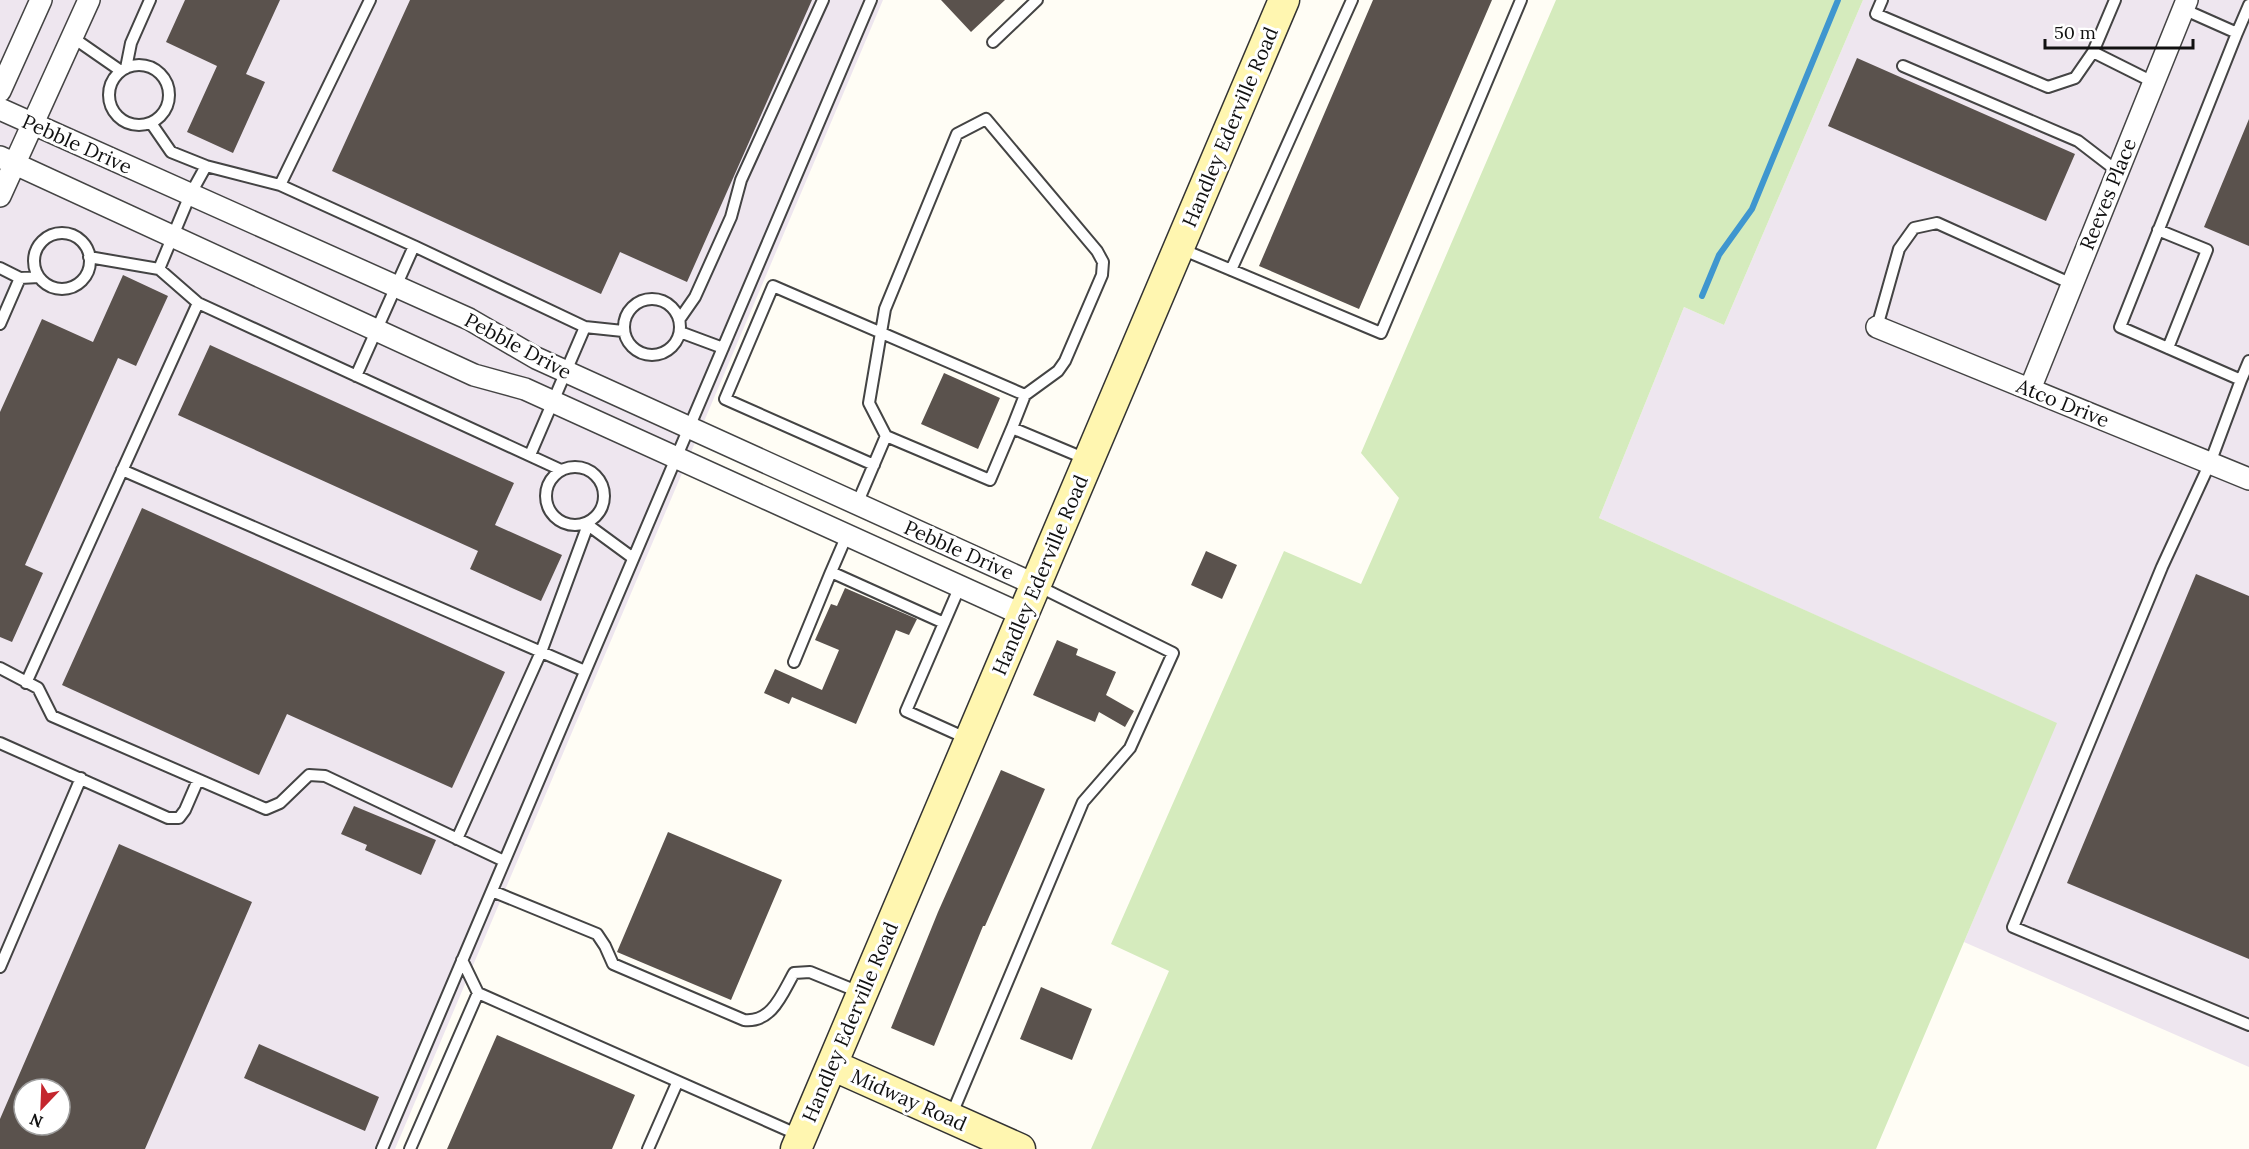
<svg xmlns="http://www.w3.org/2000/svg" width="2249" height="1149" font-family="Lora,serif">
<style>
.industrial{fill:#eee6ef;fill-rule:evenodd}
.green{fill:#d5ebbd}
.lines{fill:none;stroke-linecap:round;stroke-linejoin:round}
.stream{stroke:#3f96cf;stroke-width:6}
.building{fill:#5a524d;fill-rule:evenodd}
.service-casing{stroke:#444;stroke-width:14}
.minor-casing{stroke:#444;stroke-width:24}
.secondary-casing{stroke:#333;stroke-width:33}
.service{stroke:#fff;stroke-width:10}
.minor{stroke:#fff;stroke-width:21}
.secondary{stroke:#fff6b0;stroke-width:30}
.labels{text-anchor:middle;stroke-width:6;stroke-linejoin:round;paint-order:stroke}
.street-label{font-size:20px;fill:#111;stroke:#fff}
</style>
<rect width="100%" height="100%" fill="#fffdf5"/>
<path class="industrial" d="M0,0H883L395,1149H0ZM24,1089H60V1125H24Z
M1863,0H2249V1067L1964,942L2056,723L1599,518L1684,307L1724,325Z"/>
<path class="green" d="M1556,0H1863L1724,325L1684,307L1599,518L2057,723L1876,1149H1091L1169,971L1111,944L1284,551L1361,584L1399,498L1361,453Z"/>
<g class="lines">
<path class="stream" d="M1702,296L1719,255L1752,209L1838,0"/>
</g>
<path class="building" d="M185,0H280L246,74L265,82L233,153L187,132L217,66L166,42Z
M410,0H812L687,282L620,252L601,294L332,171Z
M941,0H1005L971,32Z
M1373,0H1492L1359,309L1259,266Z
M1857,58L2075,154L2046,221L1828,126Z
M2249,119V246L2204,227Z
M123,275L168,296L136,366L118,358L25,565L43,573L12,642L0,637V412L42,319L93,342Z
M210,345L514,483L495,525L562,555L541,601L470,569L478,551L178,415Z
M944,373L1000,398L978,449L921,424Z
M142,508L505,672L452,788L287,714L259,775L62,685Z
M1206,551L1237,565L1222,599L1191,585Z
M2196,574L2249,596V959L2067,883Z
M845,588L917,619L909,635L896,630L856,724L792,697L789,704L764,693L775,669L822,690L839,650L815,640L831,604L837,606Z
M1057,640L1078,649L1076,655L1116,672L1106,695L1134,711L1125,727L1099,712L1095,722L1033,695Z
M1001,770L1045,789L985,926H983L934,1046L891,1028L938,912Z
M354,806L436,840L421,875L365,850L367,845L341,834Z
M668,832L782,880L731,1000L617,952Z
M119,844L252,902L145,1149H0V1119ZM24,1089H60V1125H24Z
M1041,987L1092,1009L1072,1060L1020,1039Z
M497,1035L635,1095L612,1149H447Z
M259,1044L379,1097L365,1131L244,1078Z"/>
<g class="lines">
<g class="service-casing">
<path id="service" d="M1882,0L1876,14L2048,87L2075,78L2093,52L2153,82
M2183,9L2237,33L2249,5
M2237,33L2120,327L2241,380L2210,463L2162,567L2013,927L2249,1025
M72,37L121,71
M993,42L1037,0
M2093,52L2115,0
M109 95a30 30 0 1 1 60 0a30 30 0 1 1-60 0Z
M1903,66L2078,141L2117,171
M126,68L131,43L150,0
M151,123L171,152L206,166L280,185L370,0
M280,185L414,246L356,376
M2158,230L2207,250L2168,348
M34 261a28 28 0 1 1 56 0a28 28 0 1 1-56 0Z
M414,246L585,327L623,331
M1179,248L1381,333L1521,0
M89,257L159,269L190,195L206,166
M0,268L20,278
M159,269L198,303
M1231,270L1352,0
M624 327a28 28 0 1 1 56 0a28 28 0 1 1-56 0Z
M679,320L695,297L731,217L741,180L823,0
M0,324L20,278L39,277
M1877,327L1899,249L1914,228L1937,223L2072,284
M680,332L723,348
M2241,380L2249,361
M886,436L869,403L885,309L957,134L986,119L1097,251L1103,262L1102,275L1065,361L1058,371L1025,395
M530,455L585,327
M874,465L725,399L773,286L1025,395L1012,428
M546 496a29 29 0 1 1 58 0a29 29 0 1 1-58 0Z
M122,470L585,671
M857,504L886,436L990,480L1012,428L1086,459
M588,525L633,558
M831,572L847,535
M960,586L906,711L968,739
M794,662L831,572L944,623
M0,668L38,688L52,716L266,809L280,803L309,775L325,776L504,861
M26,683L198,303L561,470
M0,743L168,818H179L185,810L198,780
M457,839L541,652L589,522
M492,891L597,934L605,946L613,964L744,1020C772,1023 782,994 794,973L810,972L859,992
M462,960L478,993L801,1136
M0,967L81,778
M951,1116L1083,802L1130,748L1173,653L1036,585
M382,1149L871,0
M410,1149L478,993
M648,1149L677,1083"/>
</g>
<g class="minor-casing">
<path id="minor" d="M0,91L41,0
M0,109L469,319L536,358L1036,585
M0,157L474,375L525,389L1023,615
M0,196L89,0
M1877,327L2249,479
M2030,389L2187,0"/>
</g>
<g class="secondary-casing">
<path id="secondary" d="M832,1065L1020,1149
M796,1149L1284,0"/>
</g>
<use href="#service" class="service"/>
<use href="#minor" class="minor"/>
<use href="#secondary" class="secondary"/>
</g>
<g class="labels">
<g class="street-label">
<text transform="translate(1230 127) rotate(-67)" y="7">Handley Ederville Road</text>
<text transform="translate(77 144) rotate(24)" y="7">Pebble Drive</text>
<text transform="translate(2108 194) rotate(-68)" y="7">Reeves Place</text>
<text transform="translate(518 346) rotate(28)" y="7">Pebble Drive</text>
<text transform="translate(2063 403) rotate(22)" y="7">Atco Drive</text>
<text transform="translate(959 550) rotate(24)" y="7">Pebble Drive</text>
<text transform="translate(1040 575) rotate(-67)" y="7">Handley Ederville Road</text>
<text transform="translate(850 1022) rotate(-67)" y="7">Handley Ederville Road</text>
<text transform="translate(909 1100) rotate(24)" y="7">Midway Road</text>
</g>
</g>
<g transform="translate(42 1107) rotate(203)"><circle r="28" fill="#ffffff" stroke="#a0a0a0" stroke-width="1.5"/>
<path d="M0-4.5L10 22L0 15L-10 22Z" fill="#c4262e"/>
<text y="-9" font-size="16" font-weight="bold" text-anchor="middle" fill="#111111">N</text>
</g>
<path d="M2045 39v9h148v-9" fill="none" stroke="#111111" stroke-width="3"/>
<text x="2054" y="39" font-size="18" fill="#111111" stroke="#ffffff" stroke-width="4.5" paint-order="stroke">50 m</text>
</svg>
